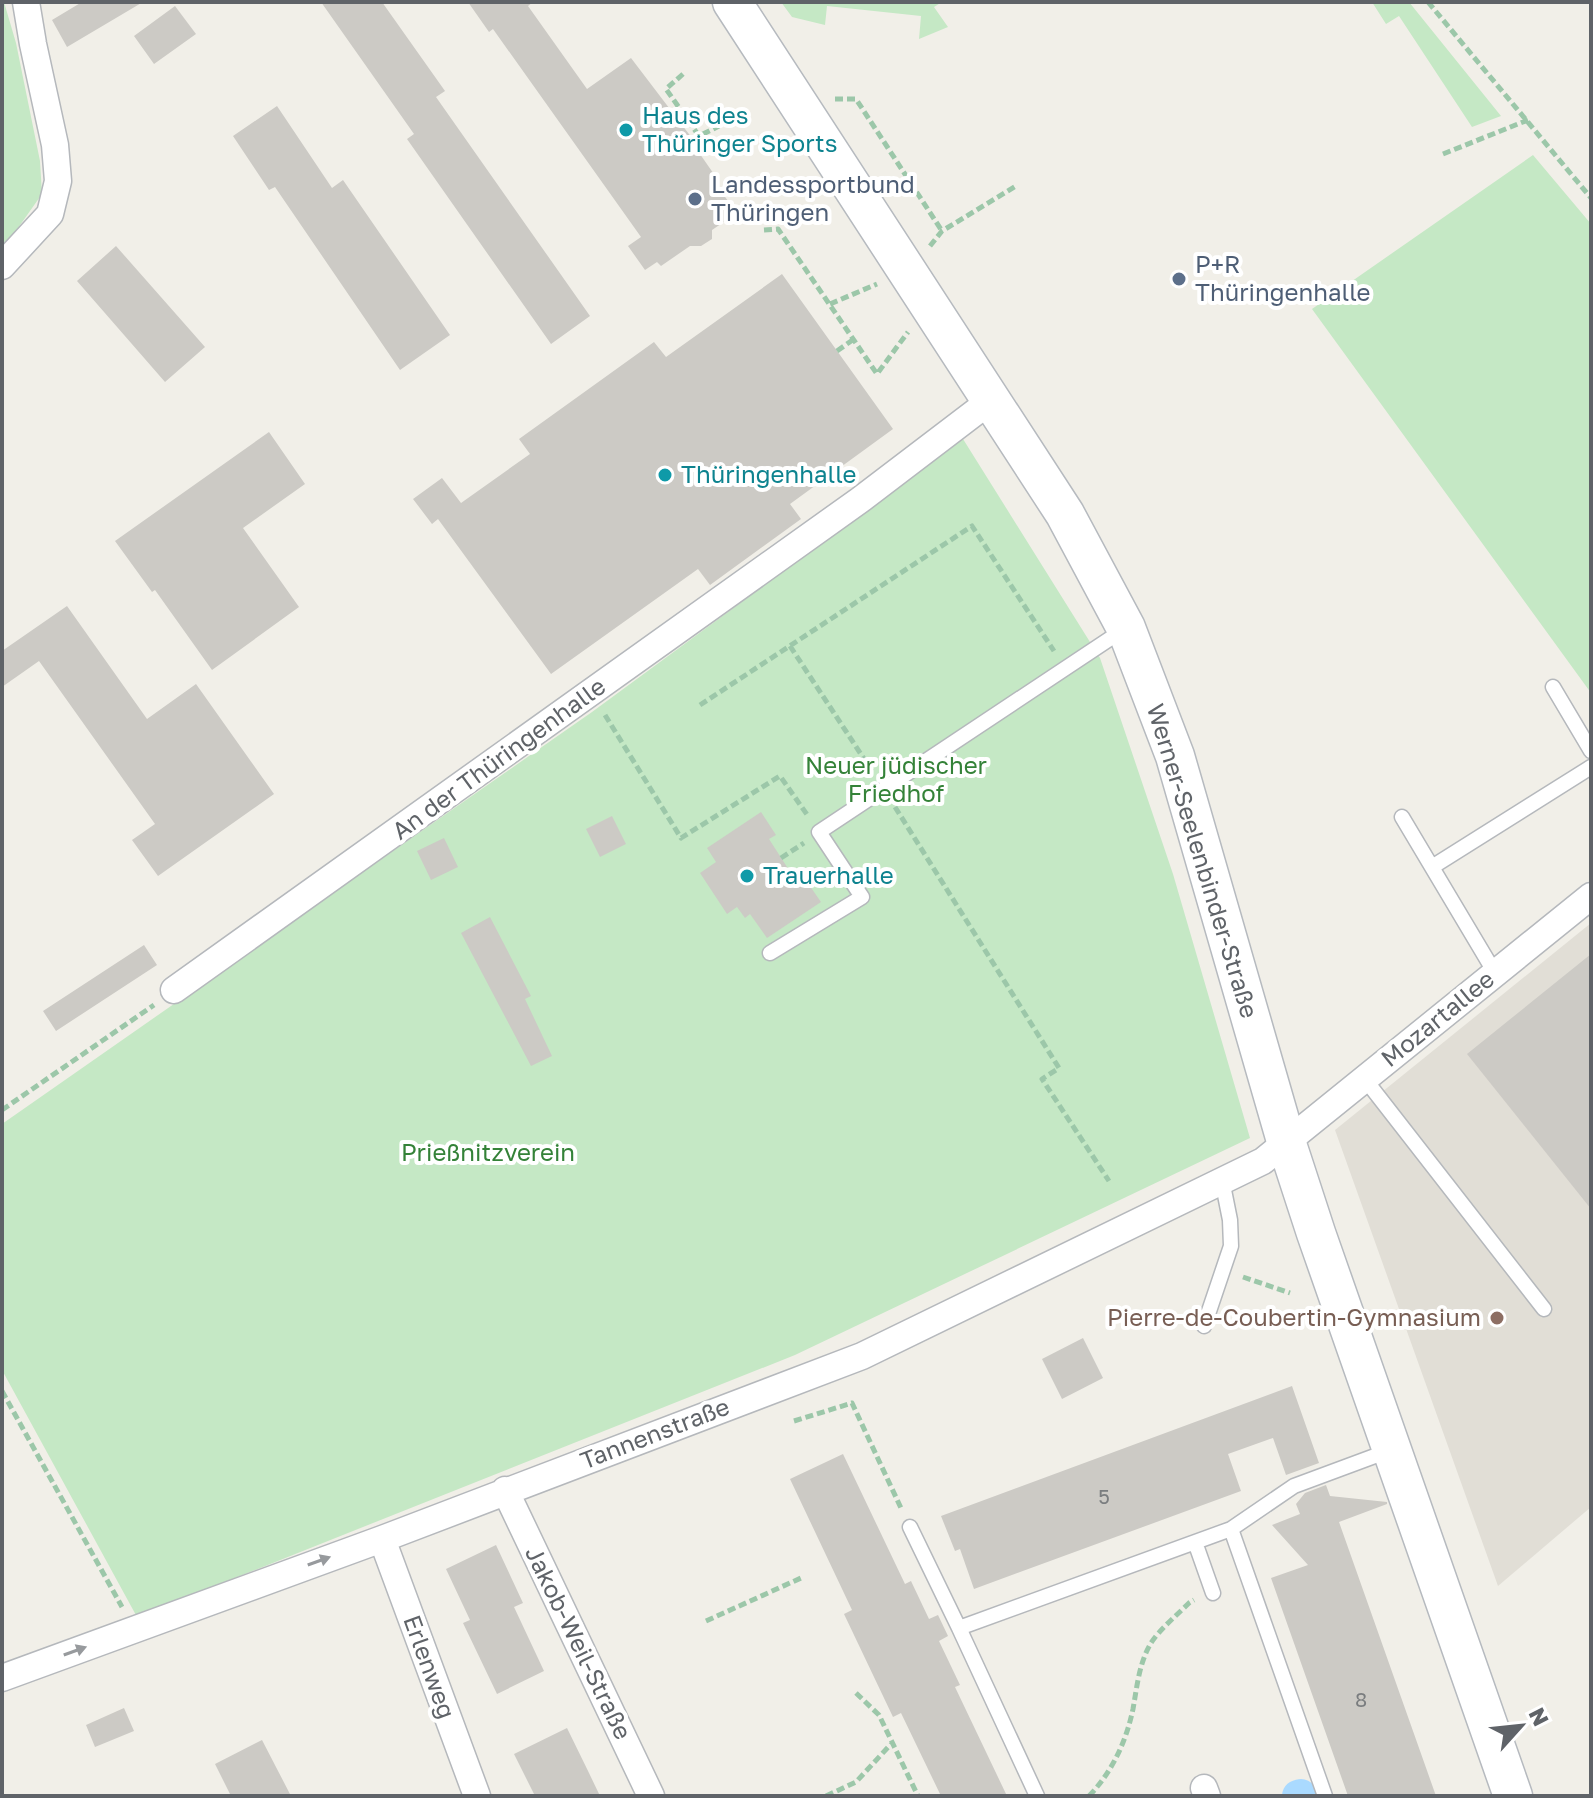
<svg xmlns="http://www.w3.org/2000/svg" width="1593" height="1798" font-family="'Golos Text',sans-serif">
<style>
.education{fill:#e1ded6}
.green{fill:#c5e8c5}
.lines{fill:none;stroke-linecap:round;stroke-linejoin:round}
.canal{stroke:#aadaff;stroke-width:32}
.building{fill:#cccac5}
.lane-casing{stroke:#b5b8bc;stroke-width:17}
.street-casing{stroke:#b5b8bc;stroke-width:29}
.secondary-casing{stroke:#b6babf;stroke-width:41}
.path{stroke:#9cc7a9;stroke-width:5;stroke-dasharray:8 4;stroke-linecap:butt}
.lane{stroke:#fff;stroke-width:14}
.street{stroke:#fff;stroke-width:26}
.secondary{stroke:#fff;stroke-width:38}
.oneway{fill:#979a9d}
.culture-dot{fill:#0f9aa8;stroke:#fff;stroke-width:3}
.service-dot{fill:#5c6f8a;stroke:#fff;stroke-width:3}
.education-dot{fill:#8d6e63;stroke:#fff;stroke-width:3}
.labels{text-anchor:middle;stroke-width:8;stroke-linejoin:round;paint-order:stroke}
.number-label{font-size:20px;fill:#7a7d7f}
.culture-label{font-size:24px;fill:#0d838f;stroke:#fff;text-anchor:start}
.service-label{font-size:24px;fill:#4e5e75;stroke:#fff;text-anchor:start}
.street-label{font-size:24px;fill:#5f6368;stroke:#fff}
.park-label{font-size:24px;fill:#348238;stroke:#fff}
.education-label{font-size:24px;fill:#785e54;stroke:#fff;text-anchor:end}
</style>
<rect width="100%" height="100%" fill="#f1efe8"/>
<path class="education" d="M1591,923V1507L1498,1586L1335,1130Z"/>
<path class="green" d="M2,2H4L16,43L40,161L42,194L13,235L2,245Z
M781,2H942L934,7L948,27L919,39L921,16L827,6L825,25L792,17Z
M1372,2H1409L1501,116L1472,127L1399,16L1386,24Z
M1533,155L1591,224V693L1312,309Z
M963,439L1100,658L1173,874L1250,1138L795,1355L137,1617L2,1370V1124L592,712Z"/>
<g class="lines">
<path class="canal" d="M1298,1796L1301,1795"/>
</g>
<path class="building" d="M82,2H143L67,47L52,20Z
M321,2H382L445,91L436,97L590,316L551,344L407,139L414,134Z
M468,2H533L528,6L587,89L631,58L695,142L693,144L718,180L714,182L737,213L712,230V239L701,246H690L661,266L657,262L645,270L628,246L641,237L493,29L489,32Z
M175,6L196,34L154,64L134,36Z
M277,106L332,188L343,180L450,335L400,370L275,187L269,190L233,136Z
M116,246L205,347L165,382L77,281Z
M782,274L893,429L790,504L801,519L710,585L698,569L551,674L438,519L432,524L413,499L442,478L461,503L530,454L519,439L654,342L666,357Z
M269,432L305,484L243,528L299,607L212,670L155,590L152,592L115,541Z
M67,606L147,719L196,684L274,794L158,876L132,840L155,824L39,661L2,687V651Z
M761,812L776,835L769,839L798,884L805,879L821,902L767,938L750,914L745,918L737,907L727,914L700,873L716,862L707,848Z
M612,816L626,844L600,857L586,829Z
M444,838L458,867L431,880L417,851Z
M490,917L531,996L525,999L552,1056L531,1066L461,933Z
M144,945L157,965L56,1031L43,1011Z
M1591,954V1209L1467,1054Z
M1083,1338L1103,1378L1062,1399L1042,1359Z
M1292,1386L1319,1463L1286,1475L1273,1438L1228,1454L1241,1491L974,1589L960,1549L955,1551L941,1516Z
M843,1454L905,1584L911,1581L929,1619L938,1615L948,1636L939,1641L960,1685L955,1687L1007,1796H941L901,1713L893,1717L844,1614L852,1610L790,1479Z
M1326,1485L1330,1496L1387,1502V1504L1339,1522L1436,1796H1348L1271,1578L1308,1565L1272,1525L1300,1514L1296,1504L1305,1493Z
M496,1545L523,1603L514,1607L544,1671L497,1694L463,1623L470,1620L446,1569Z
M124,1708L134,1731L95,1747L86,1725Z
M567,1728L589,1773L600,1796H535L514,1754Z
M262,1740L291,1796H231L215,1764Z"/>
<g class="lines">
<g class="lane-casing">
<path id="lane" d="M1553,687L1591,751
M1402,817L1495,973
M1432,867L1591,767
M770,953L862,897L819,832L1126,628
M1364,1078L1544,1309
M1204,1326L1231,1246L1230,1220L1222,1180
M910,1527L959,1628
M1231,1529L1325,1796
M1195,1542L1213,1593
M1037,1796L959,1628L1231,1529L1294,1486L1391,1450"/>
</g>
<g class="street-casing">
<path id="street" d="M2,266L50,214L58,181L55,145L33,44L26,2
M174,990L860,500L990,401
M505,1490L651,1796
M382,1539L477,1796
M2,1678L382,1539L862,1356L1263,1161L1591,896
M1204,1788L1207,1796"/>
</g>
<g class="secondary-casing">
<path id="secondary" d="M732,2L1065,514L1126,628L1175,756L1286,1141L1316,1233L1513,1796"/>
</g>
<path class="path" d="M1428,2L1591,198
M683,74L666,89L699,136L719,126
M835,99H856L942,231
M1443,154L1528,120
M764,230L778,229L877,374L908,332
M930,246L942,231L1016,186
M830,304L877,284
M837,351L854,339
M790,646L872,771
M700,705L972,526L1054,651
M605,715L681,838L780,776L808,816
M895,807L1059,1068L1042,1079L1109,1181
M781,858L804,843
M2,1110L154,1005
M1243,1277L1290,1293
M2,1391L122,1607
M794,1421L852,1403L901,1508
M706,1621L801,1578
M856,1693L879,1715L918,1796
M826,1796L856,1782L892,1743
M1089,1796C1112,1772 1126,1742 1133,1709C1137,1687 1139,1663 1151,1643C1160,1629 1177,1615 1189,1603L1194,1600"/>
<use href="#lane" class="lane"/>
<use href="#street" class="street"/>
<use href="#secondary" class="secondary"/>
</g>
<defs><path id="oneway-solid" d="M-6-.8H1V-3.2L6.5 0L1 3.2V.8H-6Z" transform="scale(2)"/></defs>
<g class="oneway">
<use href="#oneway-solid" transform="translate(319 1561) rotate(-20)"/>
<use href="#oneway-solid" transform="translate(75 1651) rotate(-20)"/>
</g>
<g class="culture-dot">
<circle cx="626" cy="130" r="8"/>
<circle cx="665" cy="475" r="8"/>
<circle cx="747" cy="876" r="8"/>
</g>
<g class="service-dot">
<circle cx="695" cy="199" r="8"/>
<circle cx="1179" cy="279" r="8"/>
</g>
<circle class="education-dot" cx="1497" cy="1318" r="8"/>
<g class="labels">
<g class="number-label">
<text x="1104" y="1504">5</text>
<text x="1361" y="1707">8</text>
</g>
<g class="culture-label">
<text x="642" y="124">Haus des<tspan x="642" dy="28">Thüringer Sports</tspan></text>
<text x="681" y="483">Thüringenhalle</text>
<text x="763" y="884">Trauerhalle</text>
</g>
<g class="service-label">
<text x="711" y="193">Landessportbund<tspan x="711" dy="28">Thüringen</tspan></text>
<text x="1195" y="273">P+R<tspan x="1195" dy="28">Thüringenhalle</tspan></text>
</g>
<g class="street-label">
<text transform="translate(499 759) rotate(-36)" y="8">An der Thüringenhalle</text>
<text transform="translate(1202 861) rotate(73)" y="8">Werner-Seelenbinder-Straße</text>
<text transform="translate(1438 1019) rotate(-39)" y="8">Mozartallee</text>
<text transform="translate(655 1434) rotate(-21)" y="8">Tannenstraße</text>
<text transform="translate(578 1643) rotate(64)" y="8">Jakob-Weil-Straße</text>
<text transform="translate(429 1667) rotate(70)" y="8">Erlenweg</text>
</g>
<g class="park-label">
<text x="896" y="774">Neuer jüdischer<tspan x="896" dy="28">Friedhof</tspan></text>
<text x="488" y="1161">Prießnitzverein</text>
</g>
<g class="education-label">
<text x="1481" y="1326">Pierre-de-Coubertin-Gymnasium</text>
</g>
</g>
<rect width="1593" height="1798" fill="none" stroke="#5f6368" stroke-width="8"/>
<g transform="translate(1521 1726) rotate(63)" stroke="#ffffff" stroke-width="6" paint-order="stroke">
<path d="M0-6L14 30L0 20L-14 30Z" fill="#5f6368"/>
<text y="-12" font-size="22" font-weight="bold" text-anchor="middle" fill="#5f6368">N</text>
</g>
</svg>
